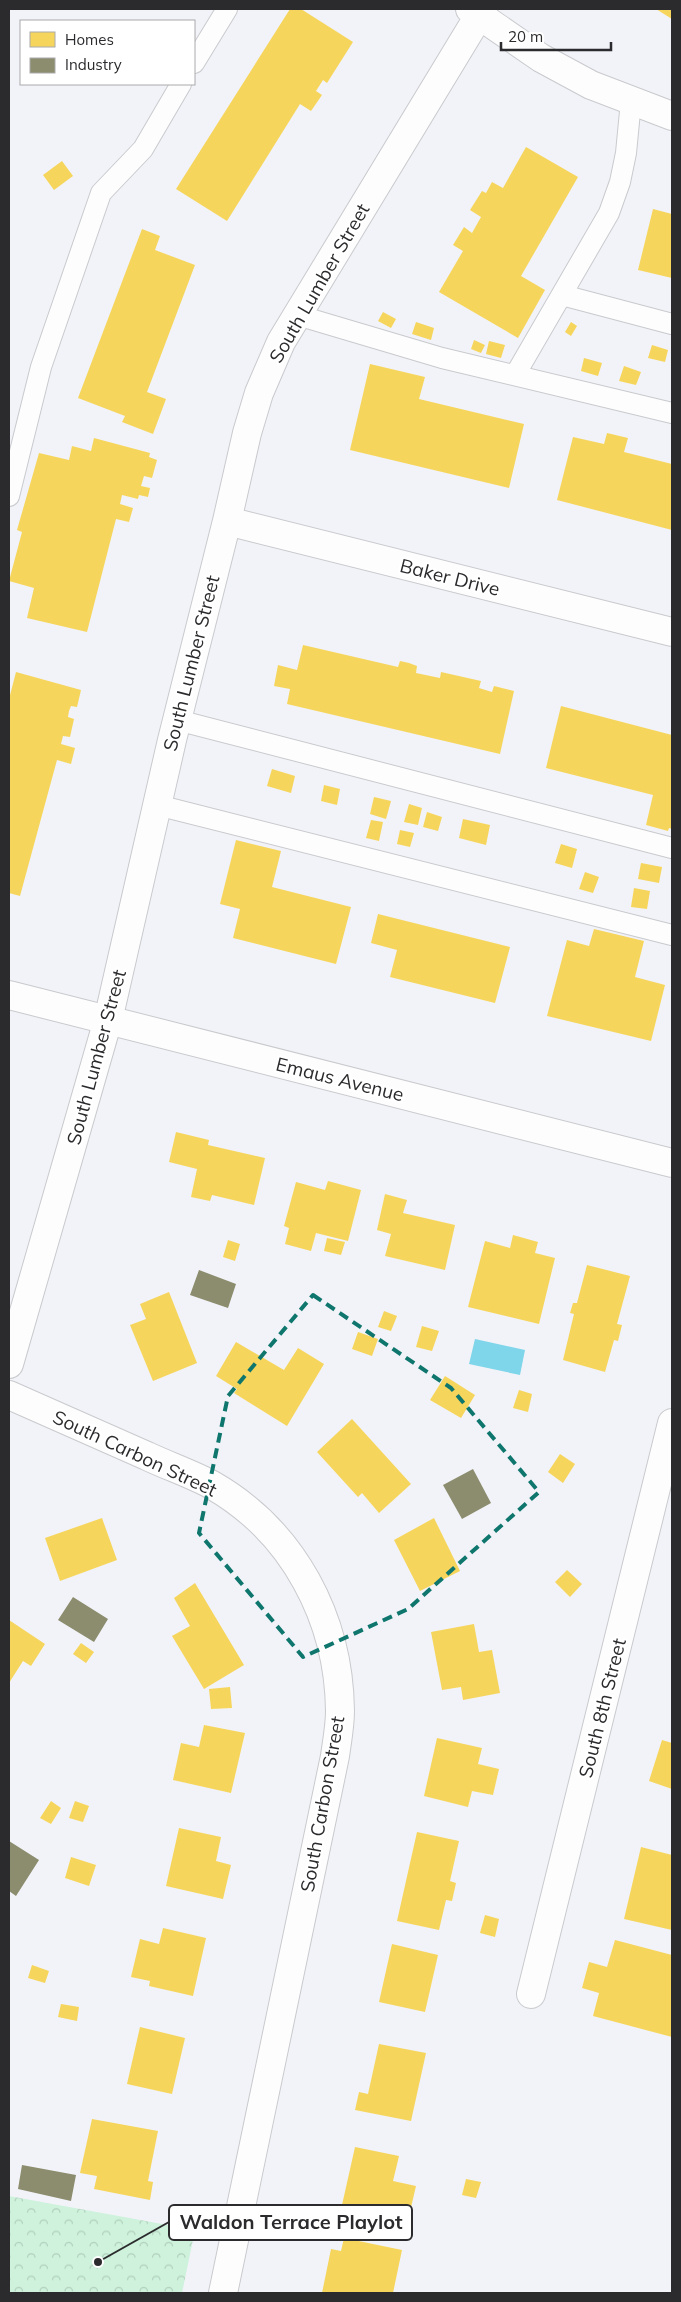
<svg xmlns="http://www.w3.org/2000/svg" width="681" height="2302" font-family="Mulish,sans-serif">
<style>
.forest{fill:url(#forest-crowns)}
.water{fill:#7fd5e9}
.homes{fill:#f6d55c}
.industry{fill:#8c8c6e}
.lines{fill:none;stroke-linecap:round;stroke-linejoin:round}
.lane-casing{stroke:#c9cacd;stroke-width:22}
.street-casing{stroke:#c9cacd;stroke-width:30}
.secondary-casing{stroke:#c9cacd;stroke-width:30}
.lane{stroke:#fdfdfe;stroke-width:20}
.street{stroke:#fdfdfe;stroke-width:28}
.secondary{stroke:#fdfdfe;stroke-width:28}
.marked{fill:none;stroke:#0f766e;stroke-width:4;stroke-dasharray:10 6;stroke-linejoin:round}
.labels{text-anchor:middle;stroke-width:5;stroke-linejoin:round;paint-order:stroke}
.street-label{font-size:19px;fill:#2b2b2e;stroke:#fff}
.leader{fill:none;stroke:#2b2b2e;stroke-width:2}
.callout-dot{fill:#2b2b2e;stroke:#fff;stroke-width:2}
.callout{fill:#fff;stroke:#2b2b2e;stroke-width:2}
.callout-label{font-size:20px;text-anchor:middle;font-weight:bold;fill:#2b2b2e}
</style>
<defs>
<pattern id="forest-crowns" width="20" height="18" patternUnits="userSpaceOnUse" patternTransform="scale(1.25)"><rect width="20" height="18" fill="#cef2dc"/><path d="M2 6a3 3 0 1 1 6 0M12 15a3 3 0 1 1 6 0" fill="none" stroke="#b1d0bd"/></pattern>
</defs>
<rect width="100%" height="100%" fill="#f2f3f8"/>
<path class="forest" d="M9,2196L195,2230L182,2293H9Z"/>
<path class="water" d="M475,1339L525,1350L520,1375L469,1364Z"/>
<path class="homes" d="M290,9H301L353,42L327,83L323,80L316,91L322,95L311,111L300,104L227,221L176,189Z
M656,9H672V19Z
M526,147L578,177L521,276L545,290L518,338L439,292L463,251L453,245L464,227L472,233L481,217L470,210L482,191L486,193L492,182L503,188Z
M62,161L73,176L54,190L43,175Z
M653,209L672,214V278L638,270Z
M142,229L160,236L155,250L195,265L147,392L166,399L153,434L122,422L125,416L78,398Z
M383,312L396,319L391,328L378,321Z
M416,322L434,328L431,340L412,334Z
M571,322L577,326L571,336L565,332Z
M474,340L485,345L481,353L471,349Z
M489,341L505,345L501,358L486,354Z
M652,345L668,350L665,362L648,358Z
M584,358L602,363L598,376L581,371Z
M370,364L425,377L419,399L524,424L509,488L350,450Z
M624,366L641,372L636,385L619,381Z
M607,433L628,438L624,452L672,464V530L557,500L573,437L604,444Z
M94,438L150,453L149,457L157,460L152,478L144,476L141,486L150,488L148,497L139,495L138,499L122,495L120,504L133,508L129,522L116,519L87,632L27,618L34,588L9,581L22,532L17,530L39,453L69,460L72,446L91,451Z
M303,645L398,667L400,661L409,663L417,666L416,673L440,678L441,672L481,681L479,688L492,692L494,686L514,691L500,754L287,704L290,689L274,686L278,665L297,670Z
M16,672L81,690L77,707L71,706L69,711L68,717L74,719L70,737L63,736L61,744L75,748L71,764L57,760L20,896L9,893V699Z
M561,706L672,735V829L669,828L668,831L646,825L653,795L546,768Z
M272,769L295,776L291,793L267,786Z
M324,785L340,789L337,805L321,801Z
M374,797L391,801L386,819L370,814Z
M409,804L422,808L418,825L404,822Z
M427,812L442,817L438,831L423,827Z
M463,819L490,825L486,845L459,838Z
M371,820L383,822L379,841L366,838Z
M400,830L414,833L410,847L397,844Z
M236,840L281,851L272,887L351,907L336,964L233,938L240,909L220,904Z
M561,844L577,849L572,868L555,863Z
M641,863L662,867L659,883L638,879Z
M585,872L599,877L593,893L579,889Z
M634,888L650,891L647,909L631,907Z
M378,914L510,947L495,1003L390,977L397,950L371,943Z
M594,929L644,941L635,977L665,985L651,1041L547,1016L567,940L589,946Z
M176,1132L209,1140L208,1145L265,1158L254,1205L212,1195L210,1201L191,1197L197,1169L169,1162Z
M328,1181L361,1190L348,1241L316,1233L311,1251L285,1244L289,1228L284,1226L296,1182L325,1190Z
M385,1194L407,1200L403,1213L455,1225L445,1270L385,1256L391,1234L377,1230Z
M513,1235L538,1242L535,1253L555,1258L539,1324L468,1307L485,1241L510,1248Z
M327,1238L345,1242L341,1255L324,1251Z
M228,1240L240,1244L235,1261L223,1257Z
M587,1265L630,1276L617,1324L622,1325L618,1341L614,1340L605,1372L563,1360L574,1314L570,1313L573,1303H577Z
M169,1292L197,1363L153,1381L130,1325L146,1319L140,1304Z
M384,1311L397,1316L391,1331L378,1327Z
M422,1326L439,1331L432,1351L416,1347Z
M358,1332L378,1339L372,1356L352,1349Z
M236,1342L284,1370L298,1348L324,1364L287,1426L234,1393L237,1389L216,1376Z
M445,1376L475,1395L461,1418L430,1400Z
M519,1390L532,1394L528,1412L513,1408Z
M352,1419L411,1484L379,1513L362,1493L358,1497L317,1452Z
M560,1454L575,1464L563,1483L548,1472Z
M102,1518L117,1560L60,1581L45,1538Z
M434,1518L460,1571L420,1591L394,1540Z
M567,1570L582,1584L570,1597L555,1582Z
M195,1583L244,1665L204,1689L172,1636L190,1626L174,1598Z
M9,1620L45,1644L31,1666L23,1661L9,1683Z
M474,1624L479,1652L492,1650L500,1693L463,1700L461,1687L442,1690L431,1632Z
M81,1643L94,1652L86,1663L73,1654Z
M230,1687L232,1708L211,1709L209,1689Z
M204,1725L245,1733L231,1793L173,1780L181,1743L199,1747Z
M437,1738L482,1748L478,1764L499,1769L493,1795L472,1791L468,1807L424,1796Z
M662,1740L672,1743V1789L649,1781Z
M51,1801L61,1808L51,1824L40,1818Z
M75,1801L89,1806L83,1822L69,1818Z
M179,1828L221,1837L216,1861L231,1865L223,1899L166,1886Z
M417,1832L459,1841L450,1881L456,1883L452,1901L446,1900L439,1930L397,1921Z
M641,1847L672,1855V1930L624,1919Z
M71,1857L96,1865L89,1886L65,1878Z
M485,1915L499,1919L495,1937L480,1933Z
M163,1928L206,1938L193,1996L149,1986L150,1981L131,1977L140,1939L159,1944Z
M615,1940L672,1955V2037L593,2016L599,1993L582,1988L589,1962L607,1967Z
M392,1944L438,1955L425,2012L379,2002Z
M32,1965L49,1971L45,1983L28,1978Z
M61,2004L79,2007L77,2021L58,2017Z
M140,2027L185,2038L172,2094L127,2084Z
M379,2044L426,2053L411,2121L355,2110L359,2092L368,2094Z
M92,2119L158,2131L148,2181L153,2182L150,2200L94,2189L97,2176L80,2173Z
M355,2147L399,2156L393,2181L416,2186L405,2233L356,2222L359,2209L342,2205Z
M466,2179L481,2182L476,2198L462,2195Z
M344,2238L402,2250L393,2293H322L331,2249L341,2251Z"/>
<path class="industry" d="M199,1270L236,1284L228,1308L190,1295Z
M473,1469L491,1503L462,1519L443,1485Z
M73,1597L108,1619L94,1642L58,1620Z
M9,1841L39,1860L16,1896L9,1891Z
M22,2165L76,2175L71,2201L18,2189Z"/>
<g class="lines">
<g class="lane-casing">
<path id="lane" d="M194,63L227,9
M562,295L672,324
M297,315L442,358L672,413
M515,375L609,213L620,182L626,153L631,101
M9,496L41,367L101,193L143,149L181,84
M177,720L672,848
M157,805L672,935"/>
</g>
<g class="street-casing">
<path id="street" d="M470,9L541,58L591,85L672,116
M227,521L672,632
M9,1364L108,1020L172,740L227,521L247,433L259,393L281,342L483,9
M9,1395C55,1415 101,1436 147,1456C168,1466 192,1474 212,1485C294,1532 339,1619 340,1711C340,1726 337,1741 335,1756L223,2293
M531,1994L672,1423"/>
</g>
<g class="secondary-casing">
<path id="secondary" d="M9,995L672,1163"/>
</g>
<use href="#lane" class="lane"/>
<use href="#street" class="street"/>
<use href="#secondary" class="secondary"/>
</g>
<path class="marked" d="M313,1295L451,1388L539,1492L408,1609L303,1657L199,1533L228,1396Z"/>
<g class="labels">
<g class="street-label">
<text transform="translate(319 283) rotate(-60)" y="7">South Lumber Street</text>
<text transform="translate(450 577) rotate(14)" y="7">Baker Drive</text>
<text transform="translate(191 663) rotate(-76)" y="7">South Lumber Street</text>
<text transform="translate(96 1057) rotate(-75)" y="7">South Lumber Street</text>
<text transform="translate(340 1079) rotate(14)" y="7">Emaus Avenue</text>
<text transform="translate(135 1453) rotate(25)" y="7">South Carbon Street</text>
<text transform="translate(602 1708) rotate(-76)" y="7">South 8th Street</text>
<text transform="translate(322 1804) rotate(-80)" y="7">South Carbon Street</text>
</g>
</g>
<path class="leader" d="M98 2262L169 2222"/>
<circle class="callout-dot" cx="98" cy="2262" r="5"/>
<rect class="callout" x="169" y="2205" width="243" height="35" rx="5"/>
<g class="callout-label">
<text x="291" y="2229">Waldon Terrace Playlot</text>
</g>
<rect width="681" height="2302" fill="none" stroke="#2b2b2e" stroke-width="20"/>
<rect x="20" y="20" width="175" height="65" fill="#ffffff" stroke="#aaaaab"/>
<rect x="30" y="32" width="25" height="15" fill="#f6d55c" stroke="#aaaaab"/>
<text x="65" y="45" font-size="15" fill="#2b2b2e">Homes</text>
<rect x="30" y="58" width="25" height="15" fill="#8c8c6e" stroke="#aaaaab"/>
<text x="65" y="70" font-size="15" fill="#2b2b2e">Industry</text>
<path d="M501 42v8h110v-8" fill="none" stroke="#2b2b2e" stroke-width="2.5"/>
<text x="508" y="42" font-size="15" fill="#2b2b2e" stroke="#ffffff" stroke-width="4" paint-order="stroke">20 m</text>
</svg>
